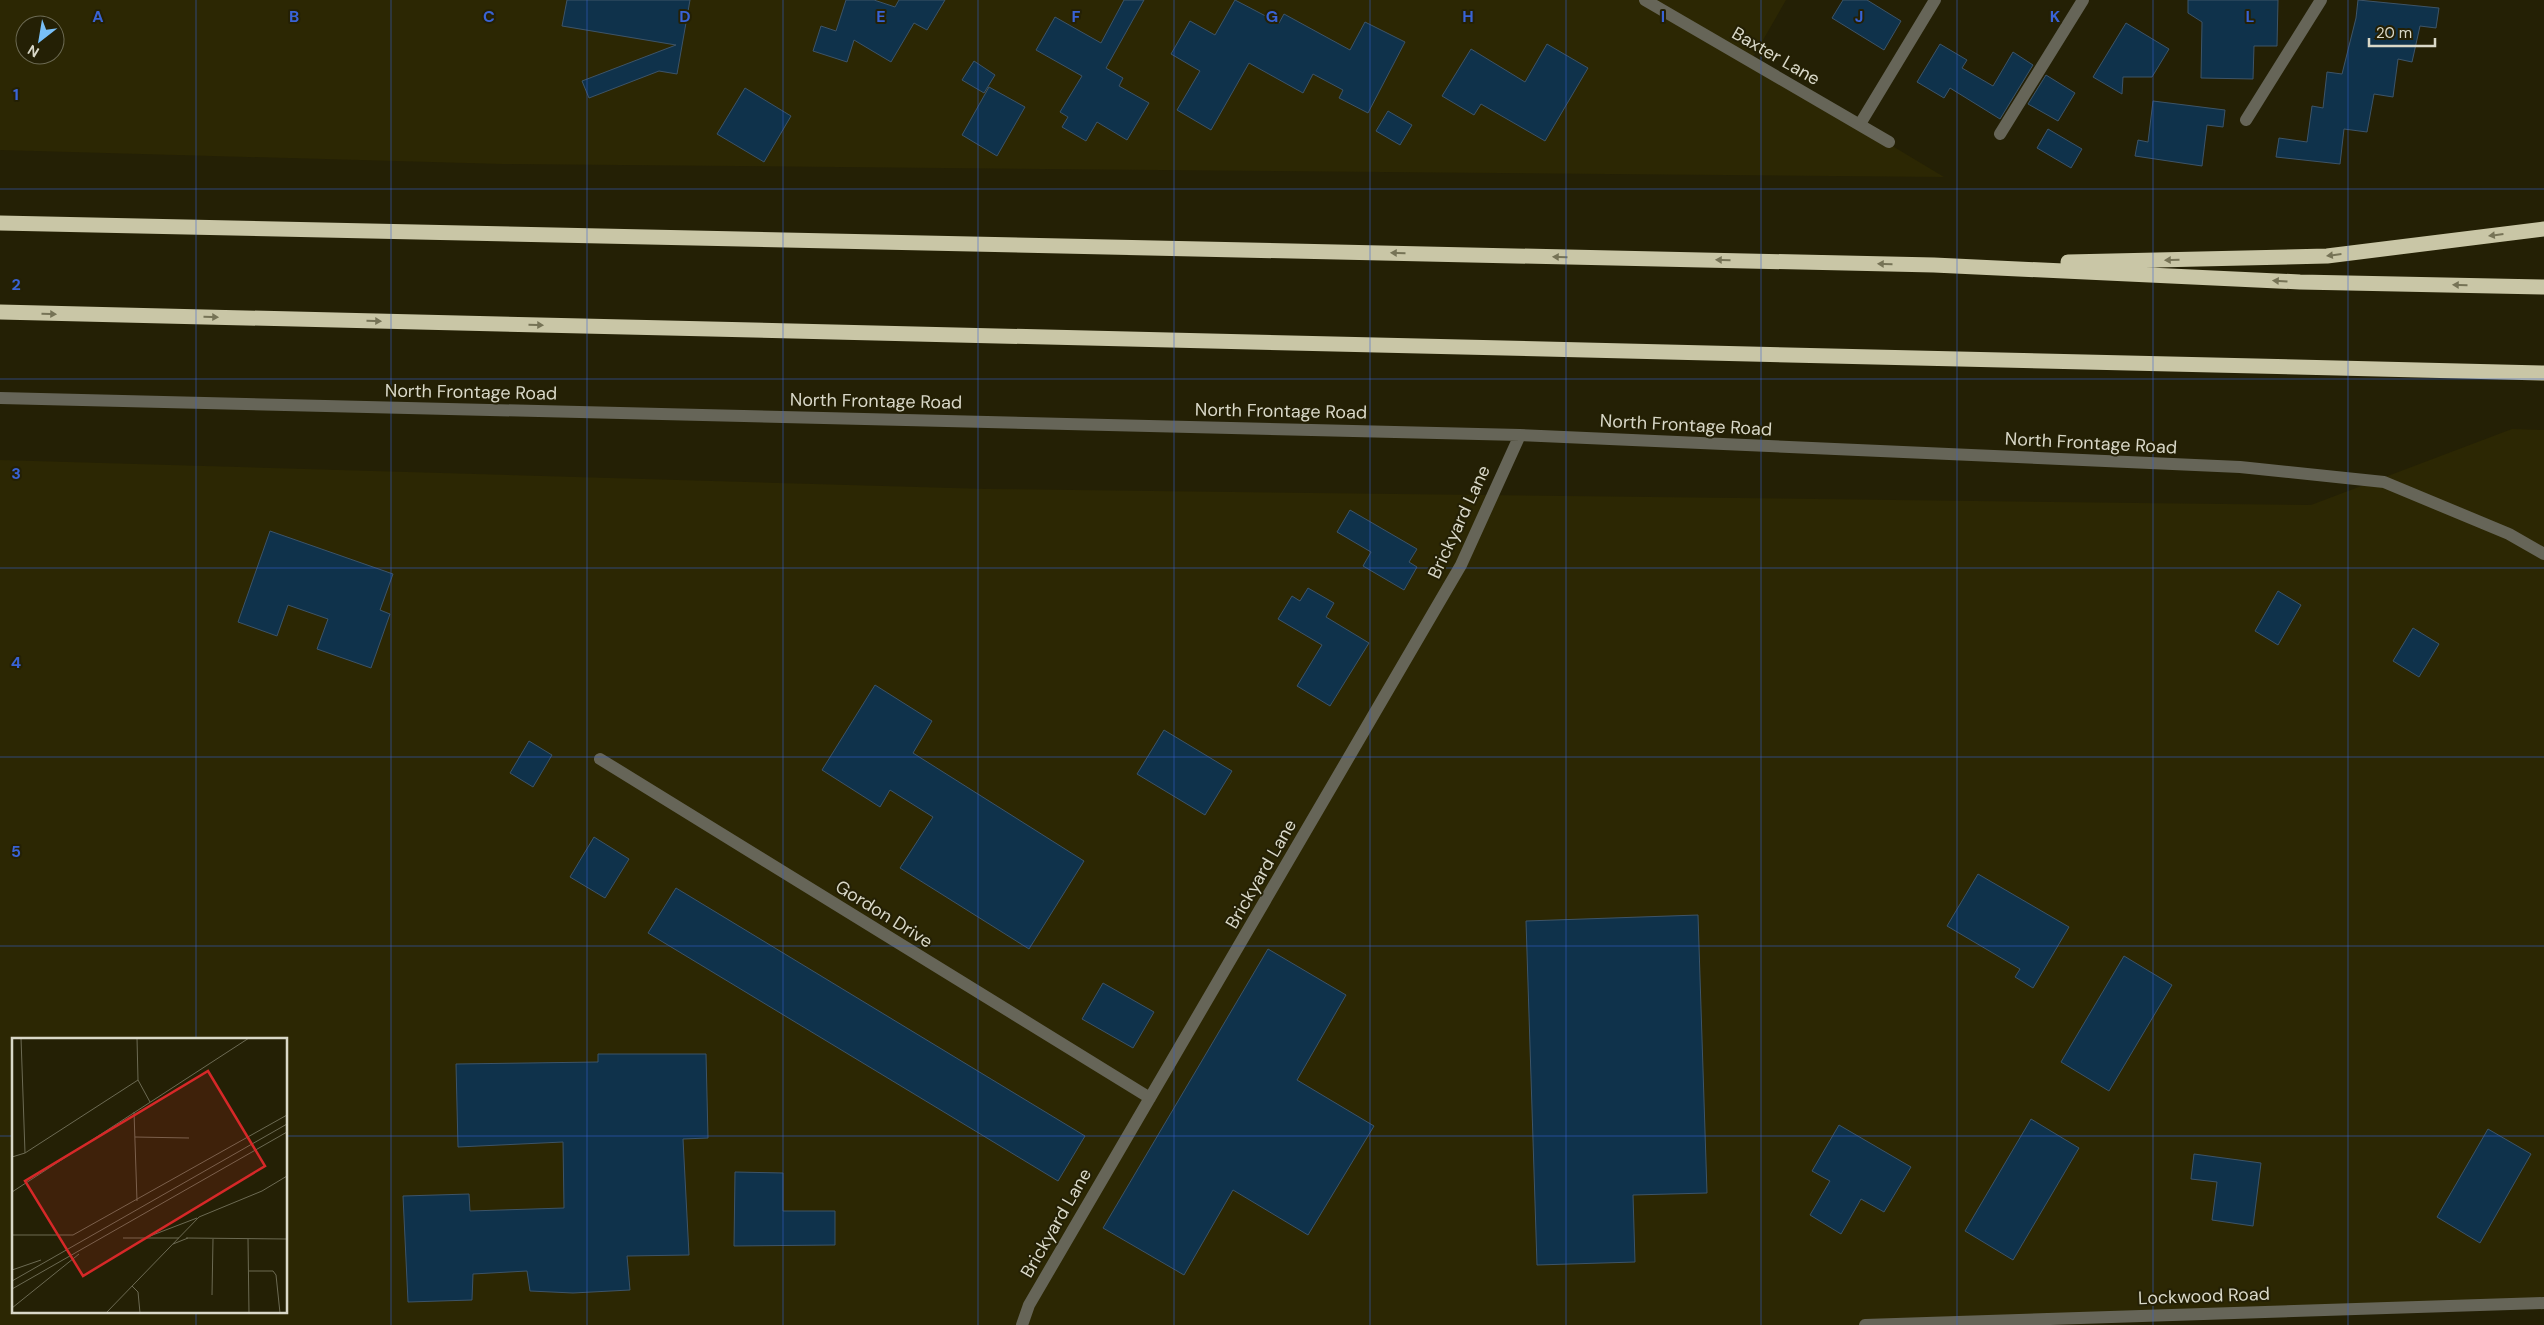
<svg xmlns="http://www.w3.org/2000/svg" width="2544" height="1325" font-family="'DM Sans',sans-serif">
<style>
.built{fill:#2c2703;fill-rule:evenodd}
.building{fill:#0f324b;stroke:#3d5468}
.lines{fill:none;stroke-linecap:round;stroke-linejoin:round}
.minor{stroke:#666558;stroke-width:12}
.highway{stroke:#c9c6a6;stroke-width:15}
.oneway{fill:#767356}
.grid{fill:none;stroke:#3963d6;stroke-width:1;stroke-opacity:0.55}
.labels{text-anchor:middle;stroke-width:4;stroke-linejoin:round;paint-order:stroke}
.street-label{font-size:18px;fill:#d9d8c8;stroke:#242005}
.inset-road{fill:none;stroke:#6c6a53;stroke-width:1}
.view{fill:#d62828;fill-opacity:0.15;stroke:#d62828;stroke-width:2.5}
.inset-edge{fill:none;stroke:#d9d8c8;stroke-width:2.5}
.grid-label{font-size:16px;text-anchor:middle;font-weight:bold;fill:#3963d6;stroke:#242005;stroke-width:4;stroke-linejoin:round;paint-order:stroke}
</style>
<rect width="100%" height="100%" fill="#242005"/>
<path class="built" d="M0,0H1786L1751,61L1944,177L502,164L0,150ZM25,25H55V55H25Z
M2512,429L2544,430V1304L1971,1325H0V460L987,489L2311,505ZM14,1039H286V1311H14Z"/>
<path class="building" d="M567,0H690L677,74L659,71L589,98L582,81L676,45L562,26Z
M846,0H874L895,7L899,0H945L927,30L914,23L891,62L854,40L847,62L813,51L821,26L836,31Z
M1124,0H1144L1106,68L1123,78L1119,86L1149,103L1127,140L1097,122L1086,141L1062,127L1068,117L1060,112L1082,76L1036,50L1055,17L1101,43Z
M1235,0L1279,23L1284,14L1350,50L1365,22L1405,42L1368,113L1339,98L1343,90L1313,74L1303,93L1249,63L1211,130L1177,110L1200,71L1171,54L1190,21L1215,35Z
M1843,0H1867L1901,21L1884,50L1832,18Z
M2188,0H2278L2277,46H2254L2253,79L2201,78L2202,22L2188,13Z
M2358,0L2439,8L2436,28L2420,26L2412,62L2398,59L2393,97L2374,94L2367,132L2344,129L2340,164L2276,157L2279,138L2307,142L2312,106L2323,108L2327,72L2342,74L2356,18Z
M2126,23L2169,49L2152,77H2123L2122,94L2093,77Z
M1547,44L1588,68L1545,141L1481,104L1474,115L1442,96L1471,49L1525,82Z
M1940,44L1967,60L1962,68L1993,86L2013,52L2033,65L2000,119L1950,88L1944,98L1917,82Z
M974,61L995,75L984,93L962,80Z
M2046,75L2075,93L2058,121L2028,104Z
M989,87L1025,107L997,156L962,135Z
M745,88L791,116L764,162L717,134Z
M2153,101L2225,110L2223,127L2207,125L2202,166L2135,156L2138,140L2148,142Z
M1388,111L1412,125L1400,145L1376,131Z
M2048,129L2082,149L2071,168L2037,148Z
M1350,510L1417,549L1409,562L1417,567L1404,590L1363,566L1371,552L1337,532Z
M270,531L393,574L380,610L390,614L371,668L317,649L328,619L288,605L277,636L238,622Z
M1308,588L1334,603L1326,617L1369,643L1330,706L1297,686L1322,645L1278,619L1292,596L1300,601Z
M2278,591L2301,605L2278,645L2255,631Z
M2413,628L2439,644L2419,677L2393,661Z
M875,685L932,721L913,753L1084,861L1029,949L900,868L933,817L890,790L880,807L822,770Z
M1164,730L1232,771L1205,815L1137,774Z
M529,741L552,755L533,787L510,773Z
M594,837L629,859L605,898L570,877Z
M1978,874L2069,927L2033,988L2015,977L2020,969L1947,926Z
M676,888L1085,1136L1058,1181L648,933Z
M1698,915L1707,1193L1633,1195L1635,1262L1537,1265L1526,921Z
M1268,949L1346,995L1297,1080L1374,1126L1308,1235L1233,1190L1184,1275L1103,1228Z
M2124,956L2172,985L2109,1091L2061,1062Z
M1103,983L1154,1012L1133,1048L1082,1019Z
M598,1054H706L708,1138L683,1139L689,1255L627,1256L630,1290L573,1293L530,1291L527,1271L473,1274L472,1300L408,1302L403,1196L469,1194L470,1211L564,1208L563,1142L458,1147L456,1064L598,1062Z
M2031,1119L2079,1148L2013,1260L1965,1231Z
M1839,1125L1911,1167L1884,1212L1861,1199L1841,1234L1810,1215L1830,1181L1812,1171Z
M2488,1129L2531,1154L2480,1243L2437,1217Z
M2194,1154L2261,1163L2253,1226L2212,1220L2217,1182L2191,1179Z
M735,1172L783,1173V1211H835V1245L734,1246Z"/>
<g class="lines">
<path class="minor" d="M1645,0L1889,142
M2246,120L2321,0
M1860,124L1935,0
M2000,134L2083,0
M0,398L1520,435L2240,467L2384,482L2509,534L2544,554
M600,759L1150,1098
M1022,1325L1029,1305L1461,565L1520,435
M1865,1325L2544,1303"/>
<path class="highway" d="M0,223L1934,265L2300,282L2544,287
M2068,262L2327,256L2544,229
M0,312L2544,373"/>
</g>
<defs><path id="oneway-solid" d="M-6-.8H1V-3.2L6.5 0L1 3.2V.8H-6Z" transform="scale(1.25)"/></defs>
<g class="oneway">
<use href="#oneway-solid" transform="translate(2496 235) rotate(173)"/>
<use href="#oneway-solid" transform="translate(1398 253) rotate(-179)"/>
<use href="#oneway-solid" transform="translate(2334 255) rotate(173)"/>
<use href="#oneway-solid" transform="translate(1560 257) rotate(-179)"/>
<use href="#oneway-solid" transform="translate(1723 260) rotate(-179)"/>
<use href="#oneway-solid" transform="translate(2172 260) rotate(179)"/>
<use href="#oneway-solid" transform="translate(1885 264) rotate(-179)"/>
<use href="#oneway-solid" transform="translate(2280 281) rotate(-177)"/>
<use href="#oneway-solid" transform="translate(2460 285) rotate(-179)"/>
<use href="#oneway-solid" transform="translate(49 314) rotate(1)"/>
<use href="#oneway-solid" transform="translate(211 317) rotate(1)"/>
<use href="#oneway-solid" transform="translate(374 321) rotate(1)"/>
<use href="#oneway-solid" transform="translate(536 325) rotate(1)"/>
</g>
<path class="grid" d="M196,0V1039M391,0V1325M587,0V1325M783,0V1325M978,0V1325M1174,0V1325M1370,0V1325M1566,0V1325M1761,0V1325M1957,0V1325M2153,0V1325M2348,0V1325M0,189H2544M0,379H2544M0,568H2544M0,757H2544M0,946H2544M0,1136H14M286,1136H2544M196,1311V1325"/>
<g class="labels">
<g class="street-label">
<text transform="translate(1776 56) rotate(30)" y="6">Baxter Lane</text>
<text transform="translate(471 392) rotate(1)" y="6">North Frontage Road</text>
<text transform="translate(876 401) rotate(1)" y="6">North Frontage Road</text>
<text transform="translate(1281 411) rotate(1)" y="6">North Frontage Road</text>
<text transform="translate(1686 425) rotate(3)" y="6">North Frontage Road</text>
<text transform="translate(2091 443) rotate(3)" y="6">North Frontage Road</text>
<text transform="translate(1459 522) rotate(-65)" y="6">Brickyard Lane</text>
<text transform="translate(1261 874) rotate(-60)" y="6">Brickyard Lane</text>
<text transform="translate(884 914) rotate(32)" y="6">Gordon Drive</text>
<text transform="translate(1056 1223) rotate(-60)" y="6">Brickyard Lane</text>
<text transform="translate(2204 1296) rotate(-2)" y="6">Lockwood Road</text>
</g>
</g>
<g transform="translate(12 1038)">
<rect width="275" height="275" fill="#242005"/>
<path class="inset-road" d="M9,0L13,115M125,0L126,42L138,64M122,74L125,163M123,99L177,100M0,119L13,115L126,42M0,154L237,0M0,197H61L275,77M138,198L185,180M111,200H167M174,200L275,201M236,201L237,275M161,206L176,200M0,232L29,222M237,233H261L264,237L268,275M0,243L275,86M120,248L126,254L128,275M0,251L275,94M200,257L201,201M0,270L67,216M94,275L187,179L250,153L275,138"/>
<path class="view" d="M196,33L253,128L71,238L13,143Z"/>
<rect width="275" height="275" class="inset-edge"/>
</g>
<g class="grid-label">
<text x="98" y="22">A</text>
<text x="294" y="22">B</text>
<text x="489" y="22">C</text>
<text x="685" y="22">D</text>
<text x="881" y="22">E</text>
<text x="1076" y="22">F</text>
<text x="1272" y="22">G</text>
<text x="1468" y="22">H</text>
<text x="1663" y="22">I</text>
<text x="1859" y="22">J</text>
<text x="2055" y="22">K</text>
<text x="2250" y="22">L</text>
<text x="16" y="100">1</text>
<text x="16" y="290">2</text>
<text x="16" y="479">3</text>
<text x="16" y="668">4</text>
<text x="16" y="857">5</text>
</g>
<g transform="translate(40 40) rotate(211)"><circle r="24" fill="#242005" stroke="#6c6a53"/>
<path d="M0-4L9 19L0 12L-9 19Z" fill="#78bff7"/>
<text y="-8" font-size="14" font-weight="bold" text-anchor="middle" fill="#d9d8c8">N</text>
</g>
<path d="M2369 38v8h66v-8" fill="none" stroke="#d9d8c8" stroke-width="2.5"/>
<text x="2376" y="38" font-size="15" fill="#d9d8c8" stroke="#242005" stroke-width="4" paint-order="stroke">20 m</text>
</svg>
